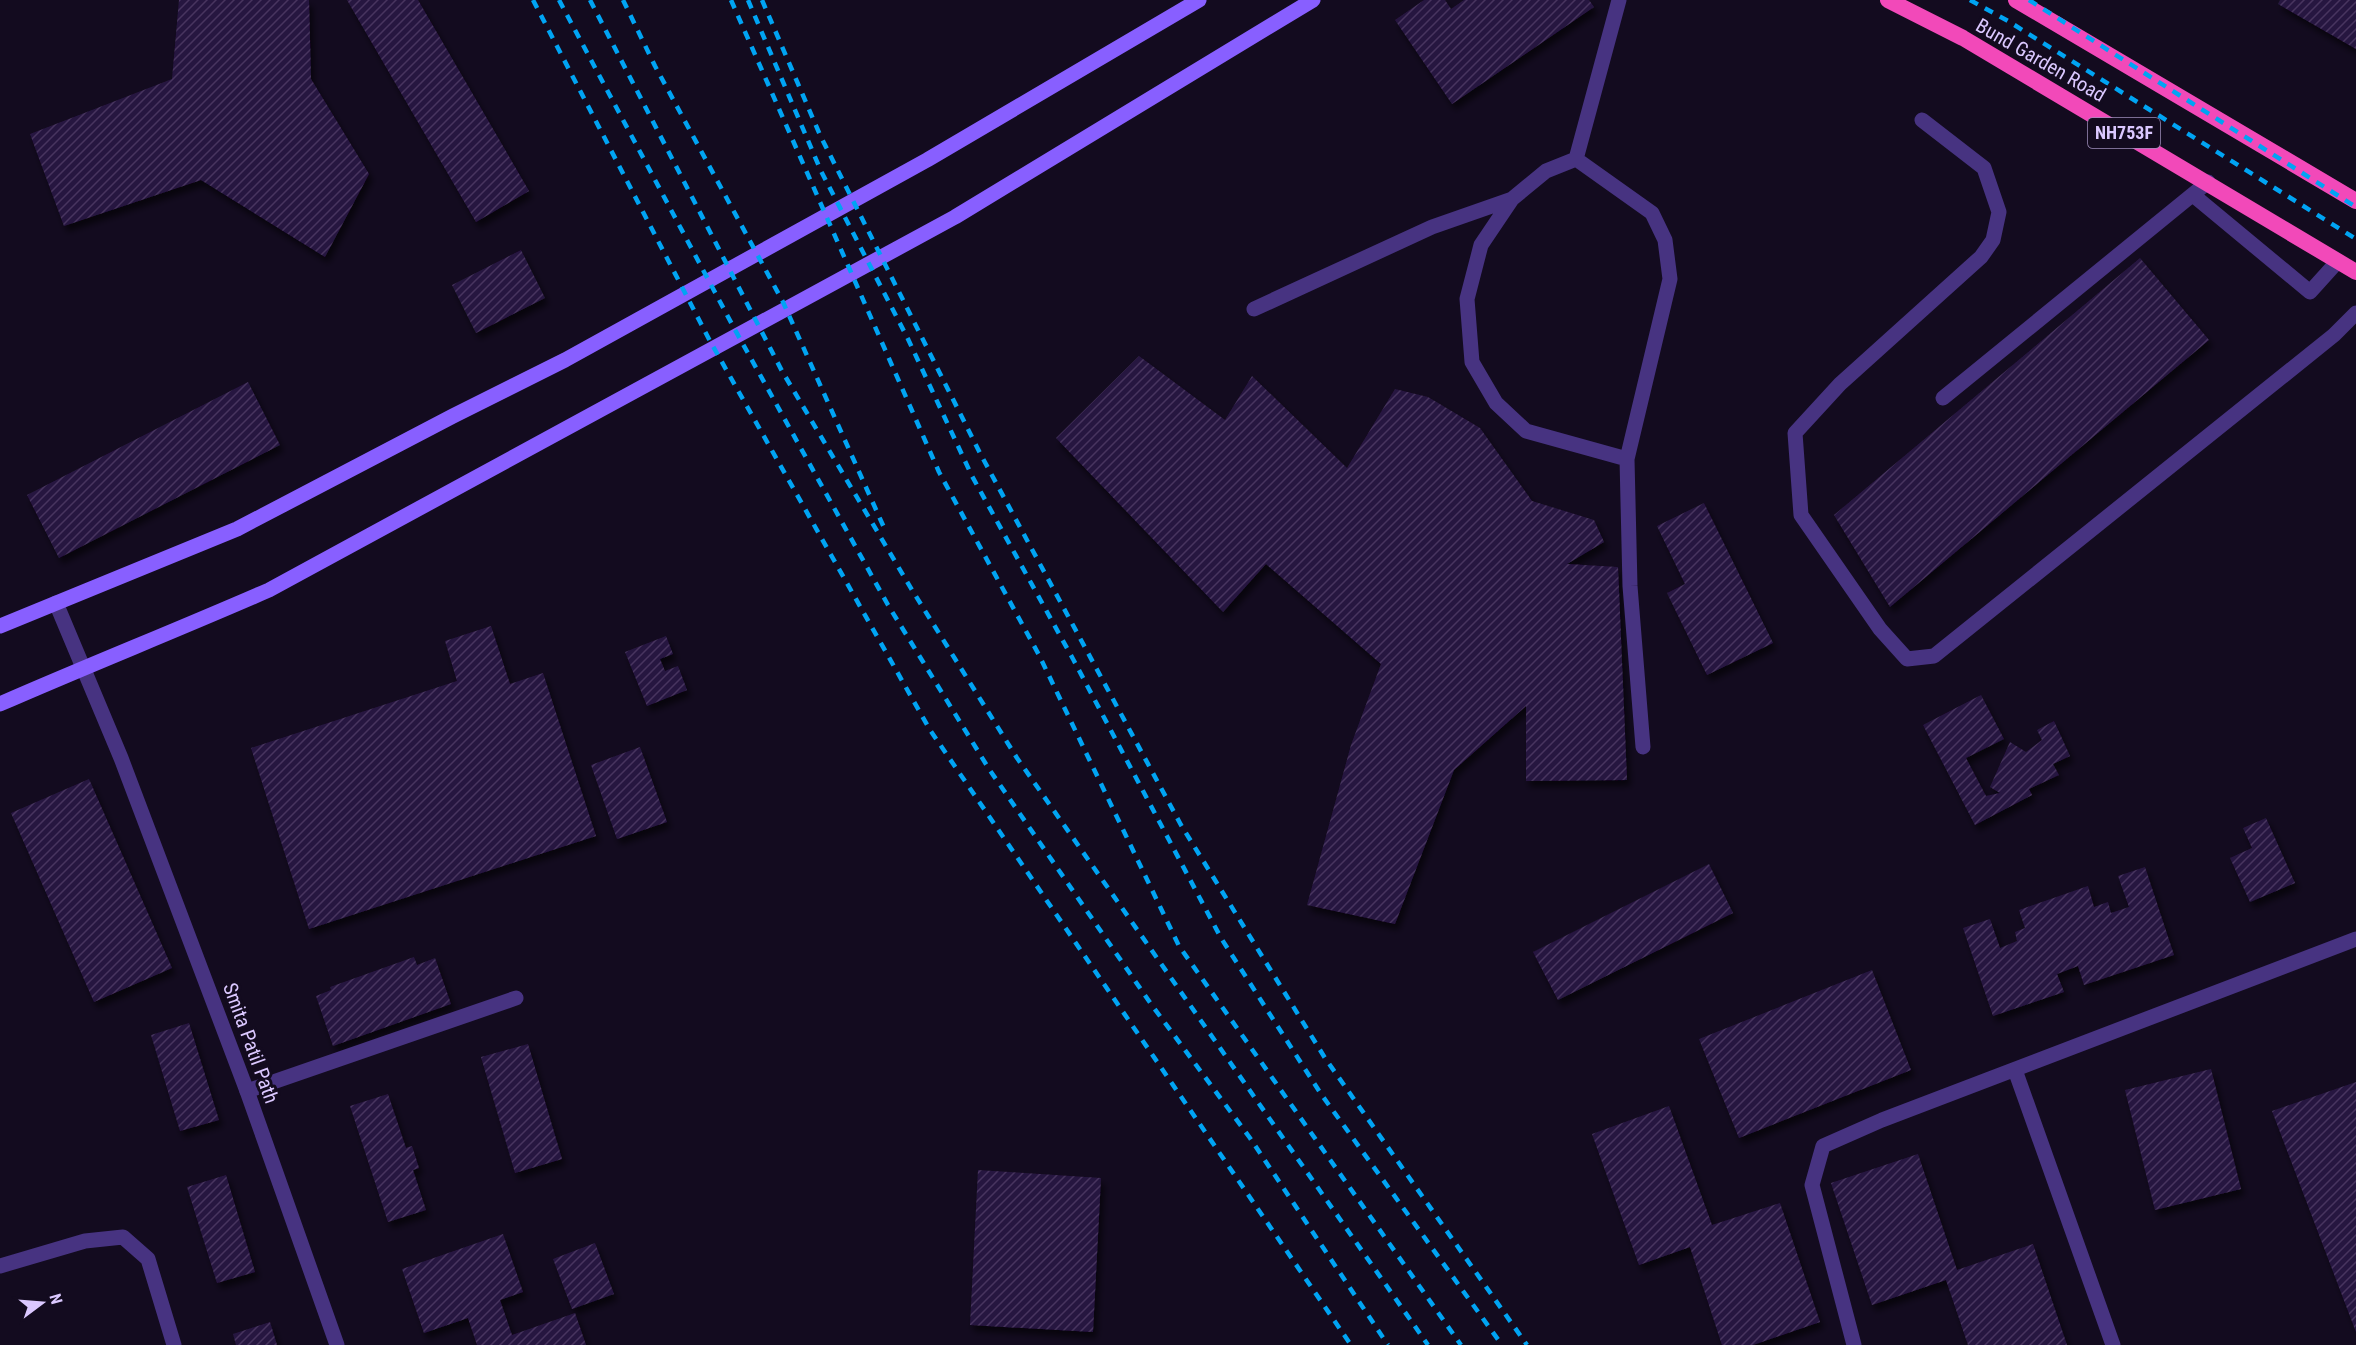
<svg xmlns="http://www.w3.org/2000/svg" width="2356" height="1345" font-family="'Roboto Condensed',sans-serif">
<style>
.building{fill:url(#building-hatch);filter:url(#shadow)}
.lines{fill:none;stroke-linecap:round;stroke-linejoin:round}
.service{stroke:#473381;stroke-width:15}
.tertiary{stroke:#473381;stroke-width:15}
.secondary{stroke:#885fff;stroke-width:15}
.trunk{stroke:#f249b9;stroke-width:16}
.rail{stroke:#00a4f3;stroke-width:4.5;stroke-dasharray:9 8;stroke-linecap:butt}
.labels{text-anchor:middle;stroke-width:6;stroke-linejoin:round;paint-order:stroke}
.shield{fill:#130b1f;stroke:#9f8fbc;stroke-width:1.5}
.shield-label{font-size:18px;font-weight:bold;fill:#dbc8ff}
.street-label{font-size:20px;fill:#dbc8ff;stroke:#130b1f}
</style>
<defs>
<pattern id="building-hatch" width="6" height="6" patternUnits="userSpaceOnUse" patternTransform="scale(1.5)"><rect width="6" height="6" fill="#281641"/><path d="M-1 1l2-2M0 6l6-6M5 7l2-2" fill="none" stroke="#47365e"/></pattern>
<filter id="shadow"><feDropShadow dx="3.5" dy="6" stdDeviation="3" flood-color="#0009"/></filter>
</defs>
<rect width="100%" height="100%" fill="#130b1f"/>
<path class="building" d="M179,0H309L311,79L369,174L325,257L201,180L64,226L30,134L172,79Z
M347,0H418L529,191L476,222Z
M1424,0H1445L1451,9L1464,0H1589L1594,7L1452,104L1395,20Z
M2280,0H2356V49L2278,4Z
M521,250L545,298L476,333L452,285Z
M2140,258L2209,340L1890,607L1834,515Z
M1139,356L1225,420L1252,376L1347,468L1395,389L1428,397L1480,428L1532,501L1594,520L1604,542L1567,564L1618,567L1627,780L1526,781V706L1454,770L1395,924L1307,905L1351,745L1381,664L1266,564L1223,612L1056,438Z
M248,382L280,445L59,558L27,495Z
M1704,503L1773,643L1707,675L1667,593L1685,584L1657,526Z
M491,626L510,684L543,673L596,836L309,929L251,748L457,681L445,641Z
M666,636L673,654L660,659L665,671L678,666L687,690L647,706L625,652Z
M1981,695L2004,739L1966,758L1986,796L2000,793L1990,787L2010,742L2026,752L2042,740L2037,730L2054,721L2070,756L2053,764L2059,775L2029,789L2032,795L1975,825L1923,725Z
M640,747L667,822L617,839L591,765Z
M89,779L172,968L94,1002L11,813Z
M2266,818L2295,883L2250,902L2230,858L2252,848L2243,828Z
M1709,864L1733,913L1558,1000L1533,952Z
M2145,867L2174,955L2084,985L2078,966L2057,974L2064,992L1993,1016L1963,928L1990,919L2000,948L2017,941L2015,932L2025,928L2019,910L2088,886L2094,907L2108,902L2111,913L2129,907L2118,876Z
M414,957L417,965L435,958L451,1004L333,1046L316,996L331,990L330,987Z
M1872,970L1911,1070L1739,1138L1699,1039Z
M189,1023L219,1120L180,1131L151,1035Z
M528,1044L562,1159L515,1173L481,1057Z
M2211,1069L2241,1189L2155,1210L2125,1090Z
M2356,1082V1332L2272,1111Z
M388,1094L406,1148L412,1146L419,1168L413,1170L426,1210L388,1222L350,1106Z
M1669,1106L1712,1225L1780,1203L1820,1322L1753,1345H1722L1690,1247L1639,1265L1592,1134Z
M1918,1154L1957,1270L2033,1244L2067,1345H1968L1946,1280L1872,1305L1831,1183Z
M978,1170L1101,1178L1093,1332L970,1325Z
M226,1175L255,1272L217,1283L187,1187Z
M503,1234L523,1292L500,1300L512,1335L575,1313L586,1345H477L468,1318L424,1333L402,1269Z
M595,1243L614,1294L572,1309L553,1259Z
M270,1322L277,1345H236L233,1334Z"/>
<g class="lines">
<path class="service" d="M1922,120L1984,168L1999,212L1993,240L1981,257L1840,384L1795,433L1801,515L1880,629L1907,659L1934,656L2334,335L2356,313
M1576,159L1652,213L1665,240L1670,279L1627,459L1630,586L1643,747
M1576,159L1546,171L1512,199L1481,245L1467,299L1472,362L1496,403L1526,431L1627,459
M1576,159L1619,0
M2193,195L2310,292L2338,261
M1254,309L1432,227L1512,199
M1943,398L2208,182
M2015,1070L2113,1345
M247,1091L516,998
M0,1266L85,1241L123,1237L148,1259L174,1345
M1854,1345L1812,1185L1823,1146L1882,1120L2356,939"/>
<path class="tertiary" d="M56,603L121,758L247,1091L337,1345"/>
<path class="secondary" d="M0,626L237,529L453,416L565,360L927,160L1199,0
M0,704C89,665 180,629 269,590L955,217L1313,0"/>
<path class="trunk" d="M1888,0L1963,38L2356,272
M2016,0L2356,201"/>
<path class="rail" d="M533,0L710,341L930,730L1351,1345
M559,0L734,328L888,605L989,769L1151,1004L1250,1138L1388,1345
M590,0L782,371L912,590L1017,758L1428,1345
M623,0L655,66L783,302L886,532
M731,0L939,472L1039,655L1179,946L1461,1345
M748,0L821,171L908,339L972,476L1073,659L1221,938L1321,1094L1502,1345
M762,0L820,135L981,455L1181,825L1325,1058L1527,1345
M1970,0L2008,21L2356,239
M2029,0L2356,207"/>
</g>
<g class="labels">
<rect class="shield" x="2088" y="118" width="72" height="30" rx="4.5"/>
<g class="shield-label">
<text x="2124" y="139">NH753F</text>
</g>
<g class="street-label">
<text transform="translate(2041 60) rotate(30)" y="7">Bund Garden Road</text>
<text transform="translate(251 1043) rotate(70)" y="7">Smita Patil Path</text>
</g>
</g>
<g transform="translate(42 1303) rotate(74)" stroke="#130b1f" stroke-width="4.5" paint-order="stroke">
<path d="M0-4.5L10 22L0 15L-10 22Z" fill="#dbc8ff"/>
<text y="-9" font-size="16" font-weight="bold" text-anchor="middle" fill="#dbc8ff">N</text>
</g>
</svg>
